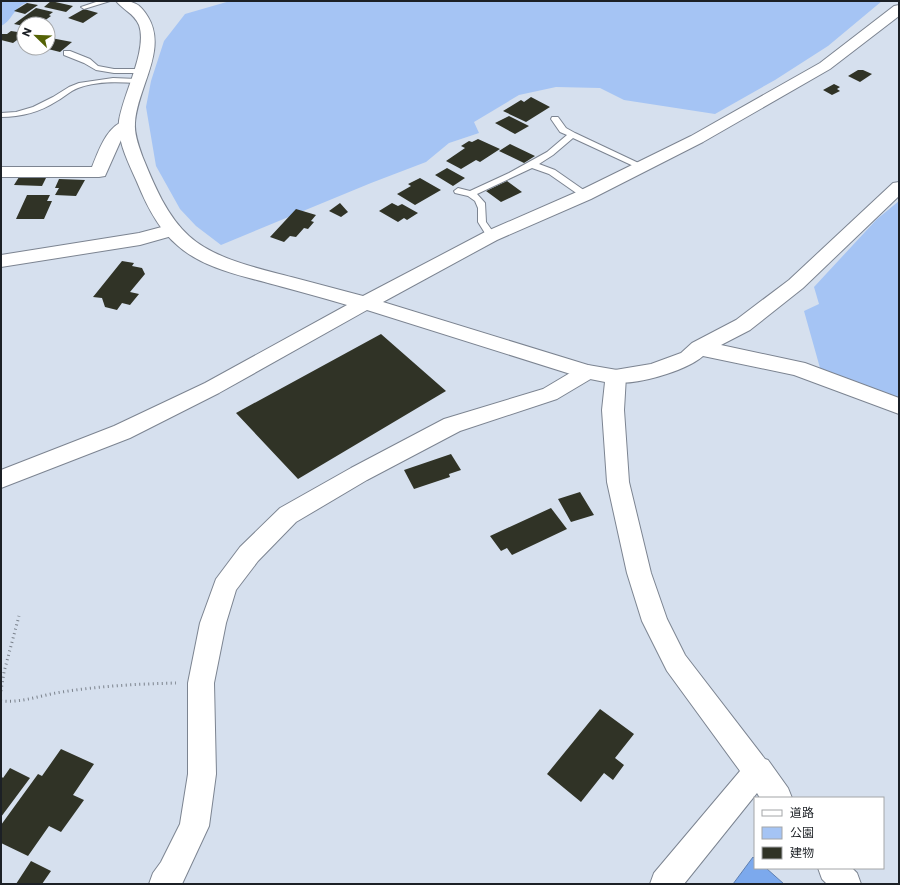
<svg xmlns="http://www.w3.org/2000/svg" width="900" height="885" font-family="Poppins,'Noto Sans JP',sans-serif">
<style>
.green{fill:#a5c4f4}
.water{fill:#7ca9ed;stroke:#5f80b1}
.building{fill:#303326}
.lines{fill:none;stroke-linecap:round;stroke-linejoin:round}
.service-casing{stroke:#7c8491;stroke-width:2}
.minor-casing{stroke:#7c8491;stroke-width:2}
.tertiary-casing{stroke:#7c8491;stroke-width:2}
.path{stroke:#7a818b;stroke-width:3;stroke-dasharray:1 3.5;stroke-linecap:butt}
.service{fill:#fff;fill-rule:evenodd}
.minor{fill:#fff;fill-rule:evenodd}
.tertiary{fill:#fff;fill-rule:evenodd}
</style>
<rect width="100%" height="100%" fill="#d6e0ee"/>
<path class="green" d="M1,1H33C13,4 14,20 1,26Z
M230,1H882L828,46L775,80L715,114L624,100L600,88L556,87L519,95L474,122L479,133L449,143L426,162L371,183L221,245L196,226L180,209L156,166L146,107L151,81L164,41L185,14Z
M899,201V401L820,368L804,311L819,304L814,287L877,219Z"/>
<path class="water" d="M753,857L755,859V868H766L784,884H733Z"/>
<path class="building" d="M51,1L73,6L66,12L44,7Z
M27,3L38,5L25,14L14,11Z
M36,8L53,12L49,15L51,16L40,24H24V26L14,24Z
M84,9L98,13L83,23L68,18Z
M11,31L24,33V42L17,40L13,43L1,40V34H7Z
M51,38L72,42L60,52L48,49V40Z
M858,70H863L872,74L860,82L848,76Z
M834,84L840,87L837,89L840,91L832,95L823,90Z
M531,97L550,107L526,122L503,111L521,100L524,102Z
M509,116L529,126L515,134L495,123Z
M478,139L500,149L480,162L476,160L461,169L446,161L465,148L461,146L469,141L472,142Z
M510,144L535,156L524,163L499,151Z
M447,168L465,178L453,186L435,175Z
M19,177L46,178L42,186L14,185Z
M420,178L441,190L415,205L397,194L411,186L408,184Z
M59,179L85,180L76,196L55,195L59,188H55Z
M507,181L522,192L501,202L486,191Z
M27,195H50L47,201H52L44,219H16Z
M340,203L348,212L341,217L329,211Z
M392,203L398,206L402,204L418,213L407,220L404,218L398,222L379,211Z
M296,209L316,215L311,221L314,222L308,229L304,228L296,237L290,236L284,242L270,237Z
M122,261L134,263L132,266L142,268L145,274L130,292L139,294L130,305L122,303L117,310L105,307L102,298L93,297Z
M381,334L446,391L298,479L236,413Z
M451,454L461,470L449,474L450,477L414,489L404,470Z
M580,492L594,515L571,522L558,499Z
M551,508L567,529L512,555L507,548L501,551L490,536Z
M600,709L634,734L615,758L624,765L613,780L604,773L581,802L547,774Z
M61,749L94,764L73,795L84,800L61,832L49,826L28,856L1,843V825L38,774L42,776Z
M10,768L30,778L1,817V776L3,778Z
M31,861L51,871L42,884H16Z"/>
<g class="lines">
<g class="service-casing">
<path id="service" d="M99,1H110L84,9L81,7Z
M64,51H70L90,59L98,66L114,69H142L146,71L142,73H114L96,70L84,63L64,55Z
M113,78L137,79L141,81L137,83C117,82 97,81 78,88C70,91 64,97 57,101C40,112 21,117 1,117V113L16,112L33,107L53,97L69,87L79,83Z
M552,117H558L566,128L575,133L647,167L646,169H640L573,138L553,155L539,164L555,170L588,193L589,195L588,197H582L549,174L532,168L477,194L485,203L486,222L496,236L494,238H488L478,222V208L475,201L468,196L455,193L454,191L458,188L470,191L509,173L547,152L567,135L560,132L551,119Z"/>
</g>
<g class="minor-casing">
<path id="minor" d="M127,120L133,122L135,125L121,140L105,176L99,177H1V167H92C99,150 107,125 127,120Z
M899,182V196L803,288L750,330L721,345L805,363L899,398V414L794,375L703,356C686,371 631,388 609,381L606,376L609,371L651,364L681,353L692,343L736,320L789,280L893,183Z
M173,224L179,226L182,230L179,234L140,245L1,267V255L139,233Z
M587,365L594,367L597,372L594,377L557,399L460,431L367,480L296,522L258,561L236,590L226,623L214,683L216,774L209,826L182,884H149L153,873L161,862L180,824L188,774V683L200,623L216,579L240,547L280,508L351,468L444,419L543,389L580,367Z"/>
</g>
<g class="tertiary-casing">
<path id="tertiary" d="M116,1C133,1 139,2 148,17C168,50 137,88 135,123C134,134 139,147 143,158C154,185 167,216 189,236C215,260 262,269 295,278C318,284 340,290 363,296L485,232L579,191L691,136L820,63L894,6L899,5V16L830,69L703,142L591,199L497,240L383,302L588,365L623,371L626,376L624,410L629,482L651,573L667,619L685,655L765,759L768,760L788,788L792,798H760L757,793L684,884H650L654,873L740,771L667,671L642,621L627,573L607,482L602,410L605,382L580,377L367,310L219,393L130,438L1,488V470L114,426L205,383L347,305C321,297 294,290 268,283C238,275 201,267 177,245C158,229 146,204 137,182C129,164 117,141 119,121C123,94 148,50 139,25C134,13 123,10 116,1Z
M818,868H852L857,873L861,884H827L822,879Z"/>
</g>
<path class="path" d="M1,691L4,672L19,616
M1,701C22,703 41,695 62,692C99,686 138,684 176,683"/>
<use href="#service" class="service"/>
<use href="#minor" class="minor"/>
<use href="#tertiary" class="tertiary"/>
</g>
<rect width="900" height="885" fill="none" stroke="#1c2025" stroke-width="4"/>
<rect x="754" y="797" width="130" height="72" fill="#ffffff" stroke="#a4a6a8"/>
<rect x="762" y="810" width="20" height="6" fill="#ffffff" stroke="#a4a6a8"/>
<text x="790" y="817" font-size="12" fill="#1c2025">道路</text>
<rect x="762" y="827" width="20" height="12" fill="#a5c4f4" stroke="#a4a6a8"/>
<text x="790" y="837" font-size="12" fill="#1c2025">公園</text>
<rect x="762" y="847" width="20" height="12" fill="#303326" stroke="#a4a6a8"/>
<text x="790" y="857" font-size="12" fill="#1c2025">建物</text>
<g transform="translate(36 36) rotate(293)"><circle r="19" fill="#ffffff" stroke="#a4a6a8"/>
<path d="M0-3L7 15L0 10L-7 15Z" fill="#546205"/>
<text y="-6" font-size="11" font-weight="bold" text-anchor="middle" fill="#1c2025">N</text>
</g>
</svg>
